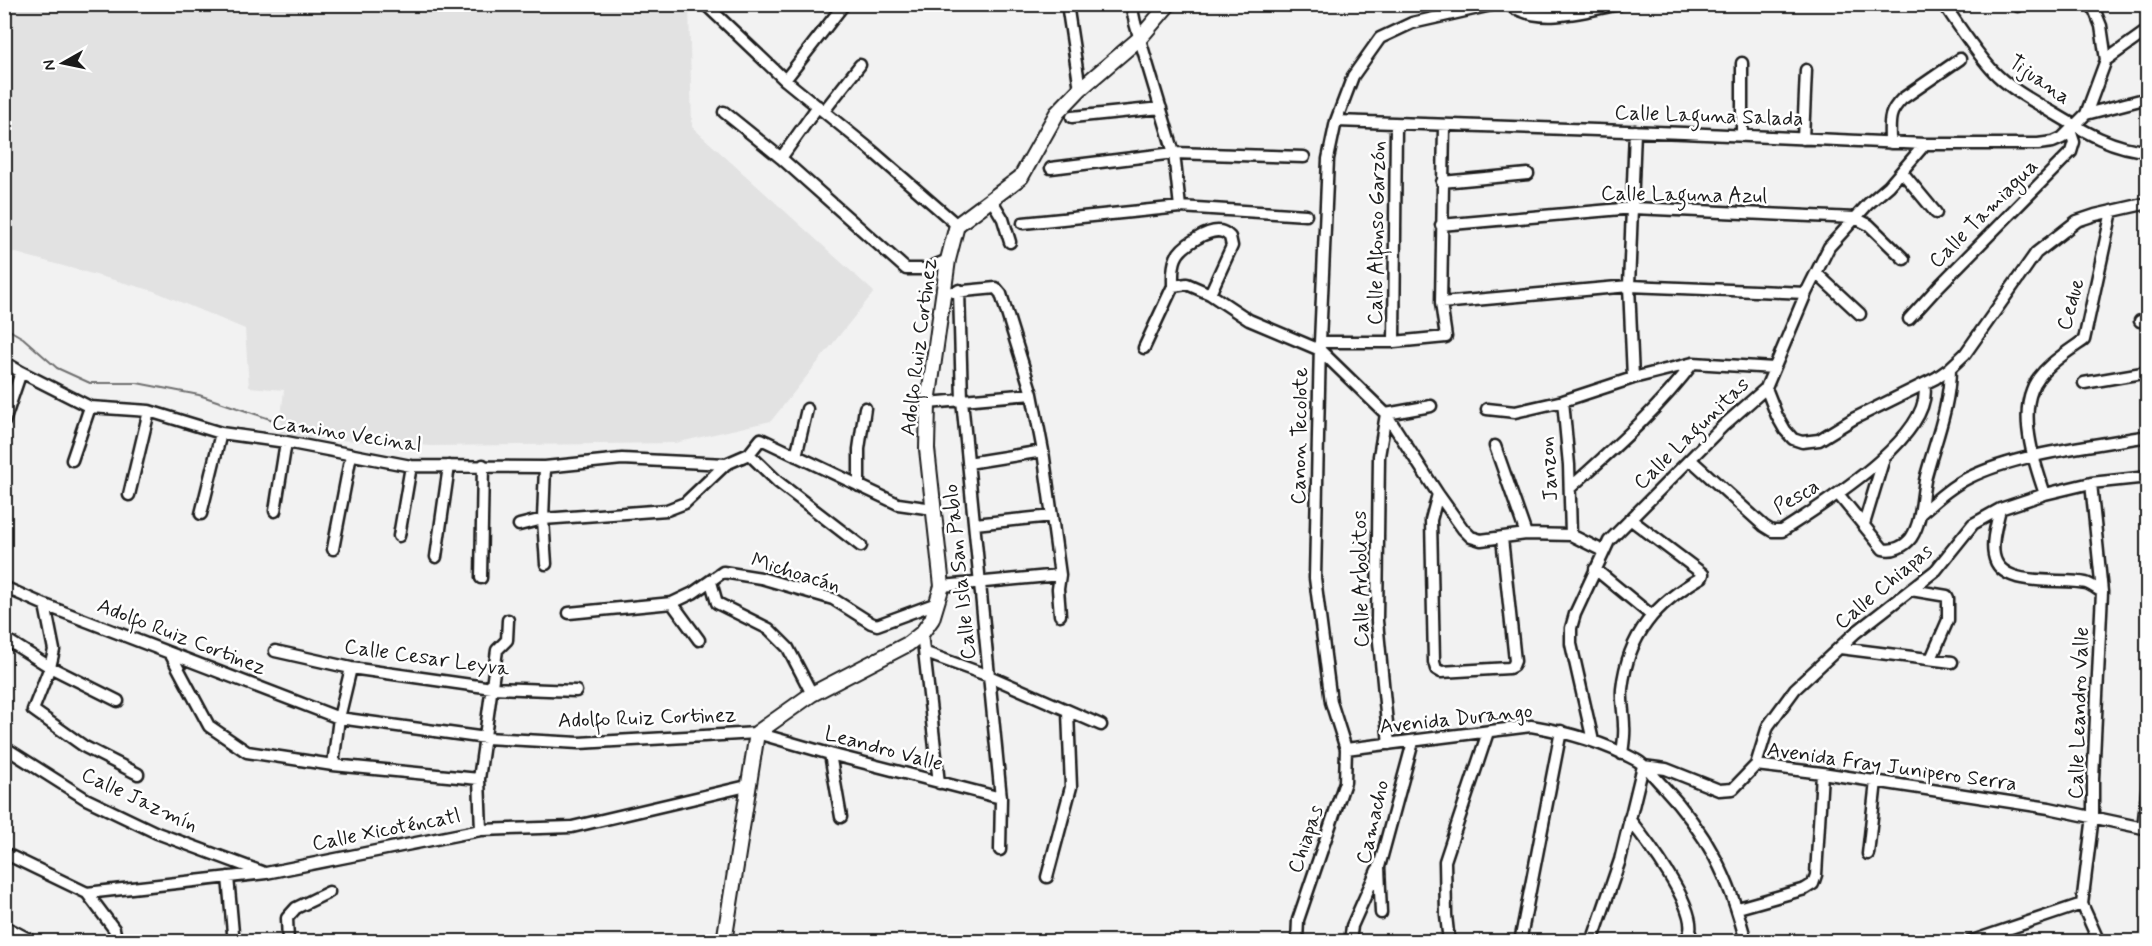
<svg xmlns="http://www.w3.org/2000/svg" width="2152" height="946" font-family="Mynerve,sans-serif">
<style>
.built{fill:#e2e2e2}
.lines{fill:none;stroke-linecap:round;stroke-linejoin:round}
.stream{stroke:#707070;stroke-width:2}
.minor-casing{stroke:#1c1c1c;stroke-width:15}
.major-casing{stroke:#1c1c1c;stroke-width:18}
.minor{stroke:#fff;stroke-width:10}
.major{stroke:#fff;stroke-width:14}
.labels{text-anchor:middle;stroke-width:5;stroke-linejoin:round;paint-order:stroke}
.street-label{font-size:21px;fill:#1c1c1c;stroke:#fff}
</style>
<rect width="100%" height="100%" fill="#f2f2f2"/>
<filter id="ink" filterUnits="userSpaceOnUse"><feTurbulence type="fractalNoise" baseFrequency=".0167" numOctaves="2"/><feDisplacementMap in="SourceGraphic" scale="12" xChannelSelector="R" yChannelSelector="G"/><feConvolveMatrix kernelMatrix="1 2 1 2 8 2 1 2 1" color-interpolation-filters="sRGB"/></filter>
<g filter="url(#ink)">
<path class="built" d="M4,5H689L692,127L874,292L771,421L675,443L431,446L279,436L284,390L249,387L245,329L154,291L5,250Z"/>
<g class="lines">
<path class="stream" d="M4,327L23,338L57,368L90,383H137L199,395L273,420"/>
<g class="minor-casing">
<path id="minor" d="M705,4L785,80L871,150L957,225
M1067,4L1080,89
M1131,4L1135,23L1174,153L1180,207
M1509,4C1540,27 1586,10 1620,4
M1944,4C1959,27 1975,51 1993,71C2009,88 2030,99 2050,111C2080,129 2111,149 2148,151
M2018,4V6
M1515,9L1533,4
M2106,60L2148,30
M785,80L842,7L841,4
M818,106L781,158L906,269H926L948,260
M824,111L860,65
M724,112L781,158
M2086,114L2106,60L2101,26L2092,4
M1072,117L1161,108
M1336,121L1684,133L1925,144H2038L2053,142L2062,138L2086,114L2148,98
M1742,136V63
M1803,139L1806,70
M1890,143C1890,122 1887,114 1902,99L1960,59
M1051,168L1174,153L1304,157
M1902,172L1936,213
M1442,182L1528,174
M991,199L1003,219L1010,242
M1023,223L1180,207L1306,215
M1441,225L1633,208L1855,218L1869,225L1904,259
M1816,273L1860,314
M1173,286C1173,276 1172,267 1176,258C1181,246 1210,227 1223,232C1226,233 1228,235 1230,237L1232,246L1210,294
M959,290L962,400L1001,798L1000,850
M953,292L996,288L1001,294L1032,394L1043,451L1060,575L1058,589L1060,615
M1441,303L1629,286L1806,293
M1909,319L1938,287L2071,152L2074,142L2070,130
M2140,321L2148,319
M1320,342H1394L1446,337L1441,303L1444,126
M1394,342L1396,124
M1144,348L1173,286L1187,284L1210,294L1249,320L1320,350L1386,414L1438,494L1463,529L1471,537L1481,540L1526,534L1571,535L1603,551
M4,362L21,372L90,407L149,411L221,433L286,442L411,466L545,467L622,459L726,464L749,454L761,439L898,504L933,509
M1633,378L1629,286L1635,131
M2084,383L2148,372
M1766,388L1777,416L1785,430L1793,439L1802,442L1819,440L1853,419L1936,378L1950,368L1965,354L2036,253L2077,221L2095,215L2148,203
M1563,401L1569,465L1571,535
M928,403L1032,394
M1487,409L1515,412L1563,401L1633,378L1693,363L1774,368
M1386,414L1379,456L1377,621L1389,744
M1386,414L1431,406
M4,422L21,372
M1495,446L1526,534
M749,454L778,482L861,546
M796,456L807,409
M72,460L90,407
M1691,460L1764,526L1772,531H1782C1820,506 1936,436 1924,384
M968,463L1043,451
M545,467L543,519L546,564
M2091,483L2102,592L2093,779V816L2082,904L2099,942
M859,486V449L865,408
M1570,488C1613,449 1658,410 1693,363
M1438,494L1431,520L1434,662L1436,669L1441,672L1509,668L1513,666L1515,661L1502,538
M1838,494L1883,549C1893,552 1905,546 1911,538C1923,520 1921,496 1926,476C1936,439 1950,406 1950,368
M2045,494C2035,465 2020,420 2032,390C2039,369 2067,352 2084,340L2112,211
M129,495L149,411
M2000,509C1997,523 1991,541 1994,555C2000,590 2062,577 2086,583C2092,585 2097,589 2102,592
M275,511L286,442
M201,514L221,433
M1920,514C1935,501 1950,487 1968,478C2018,453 2092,446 2148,436
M975,524L1052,516
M1864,524L1884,458
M519,525L543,519L667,510L685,503L726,464
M399,536L411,466
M333,549L351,455
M436,557L449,466
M1595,569L1651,615
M481,578L483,465
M711,582L717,603L769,629L788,648L812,694
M942,586L1060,575
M4,587L45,605L339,718L486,738L579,743L757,733L830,754L1001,798
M1911,590L1947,596L1948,598V620L1931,659
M672,603L699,640
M45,605L54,650L50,667L33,710L85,747L138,774
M569,613L672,603L693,593L723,572L761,578L833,599L871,623L877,625L937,603
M922,633L939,783
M4,638L50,667L118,701
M1840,648L1952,662
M275,651L351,668L492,688L576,691
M926,653L989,676L1101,725
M171,655L209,726L247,752L333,765L479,779
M1593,741L1571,644V628L1575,614L1609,541L1723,426L1766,388L1806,293L1829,247L1868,204L1889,186L1925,144
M4,747L86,799L157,833L262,872
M1346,749L1531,726C1567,732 1603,742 1636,760C1646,765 1654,777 1662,785C1707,833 1730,878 1746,942
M830,754L841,817
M1622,754C1623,745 1625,735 1624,726C1624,714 1621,701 1622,689C1628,634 1656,603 1702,577L1703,574L1630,519
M333,765L339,718L351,668
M1756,765L1768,726L1795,689L1855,633L1936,570L1973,524L2000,509L2045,494L2091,483L2148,477
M1629,819C1646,840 1695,904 1690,931C1689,936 1685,939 1681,942
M2143,828L2148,783
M481,830L479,779L497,650L507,640L508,620
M4,853L87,893L114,929L117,942
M1868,854L1876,781
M228,877L233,933
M1047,877L1071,787L1068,712
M87,893L266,873L481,830L572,827L747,786
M1738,908L1805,889L1813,884L1816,875L1822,773
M1381,913L1379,867L1413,742
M4,926L34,942
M288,942L287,918L296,908L329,892
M1297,942L1298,920L1345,782L1346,749L1331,702L1315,578L1320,342L1328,159L1336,121L1353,76L1380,38L1412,23L1496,4
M1350,942L1352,926L1377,870
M1449,942L1446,915L1445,861L1488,732
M1520,942L1561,731
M1592,942L1620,860L1643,766L1666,769L1719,790L1733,789L1756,765L1822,773L2049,808L2148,829
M1969,942L2082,904"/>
</g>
<g class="major-casing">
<path id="major" d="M724,942L757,733L812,694L908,644L922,633L932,619L942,586L927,449L928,403L948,260L957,225L1021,177L1057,113L1080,89L1140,38L1169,4"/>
</g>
<use href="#minor" class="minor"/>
<use href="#major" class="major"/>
</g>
</g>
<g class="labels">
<g class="street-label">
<text transform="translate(2040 79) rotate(35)" y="7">Tijuana</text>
<text transform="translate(1709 115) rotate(2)" y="7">Calle Laguna Salada</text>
<text transform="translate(1684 194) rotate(1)" y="7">Calle Laguna Azul</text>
<text transform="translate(1983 213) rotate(-45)" y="7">Calle Tamiagua</text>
<text transform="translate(1376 233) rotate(-89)" y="7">Calle Alfonso Garzón</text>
<text transform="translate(2070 304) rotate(-74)" y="7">Cedue</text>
<text transform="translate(918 347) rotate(-83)" y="7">Adolfo Ruiz Cortinez</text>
<text transform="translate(347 433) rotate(9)" y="7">Camino Vecinal</text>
<text transform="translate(1691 433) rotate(-44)" y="7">Calle Lagunitas</text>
<text transform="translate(1299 436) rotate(-89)" y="7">Canon Tecolote</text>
<text transform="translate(1548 469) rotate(-94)" y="7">Janzon</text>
<text transform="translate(1796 496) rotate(-31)" y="7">Pesca</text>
<text transform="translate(796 572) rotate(17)" y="7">Michoacán</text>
<text transform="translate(959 572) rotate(-96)" y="7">Calle Isla San Pablo</text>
<text transform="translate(1360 579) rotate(-91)" y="7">Calle Arbolitos</text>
<text transform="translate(1883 586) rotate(-40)" y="7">Calle Chiapas</text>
<text transform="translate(182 636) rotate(21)" y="7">Adolfo Ruiz Cortinez</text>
<text transform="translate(427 657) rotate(8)" y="7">Calle Cesar Leyva</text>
<text transform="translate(2078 713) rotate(-88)" y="7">Calle Leandro Valle</text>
<text transform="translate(647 717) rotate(-2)" y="7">Adolfo Ruiz Cortinez</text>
<text transform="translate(1456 718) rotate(-6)" y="7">Avenida Durango</text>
<text transform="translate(884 748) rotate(15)" y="7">Leandro Valle</text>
<text transform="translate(1892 766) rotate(8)" y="7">Avenida Fray Junipero Serra</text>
<text transform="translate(140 799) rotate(25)" y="7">Calle Jazmín</text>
<text transform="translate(1372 822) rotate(-77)" y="7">Camacho</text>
<text transform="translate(386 829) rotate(-11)" y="7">Calle Xicoténcatl</text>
<text transform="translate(1305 839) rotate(-71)" y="7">Chiapas</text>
</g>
</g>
<rect width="2152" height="946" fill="none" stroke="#fff" stroke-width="24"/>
<rect x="12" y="12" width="2128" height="922" fill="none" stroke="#1c1c1c" stroke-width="2" filter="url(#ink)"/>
<g transform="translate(63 63) rotate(261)" stroke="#ffffff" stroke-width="4.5" paint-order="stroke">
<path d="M0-4.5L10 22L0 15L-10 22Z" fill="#1c1c1c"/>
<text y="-9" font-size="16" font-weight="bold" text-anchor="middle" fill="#1c1c1c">N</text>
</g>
</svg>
